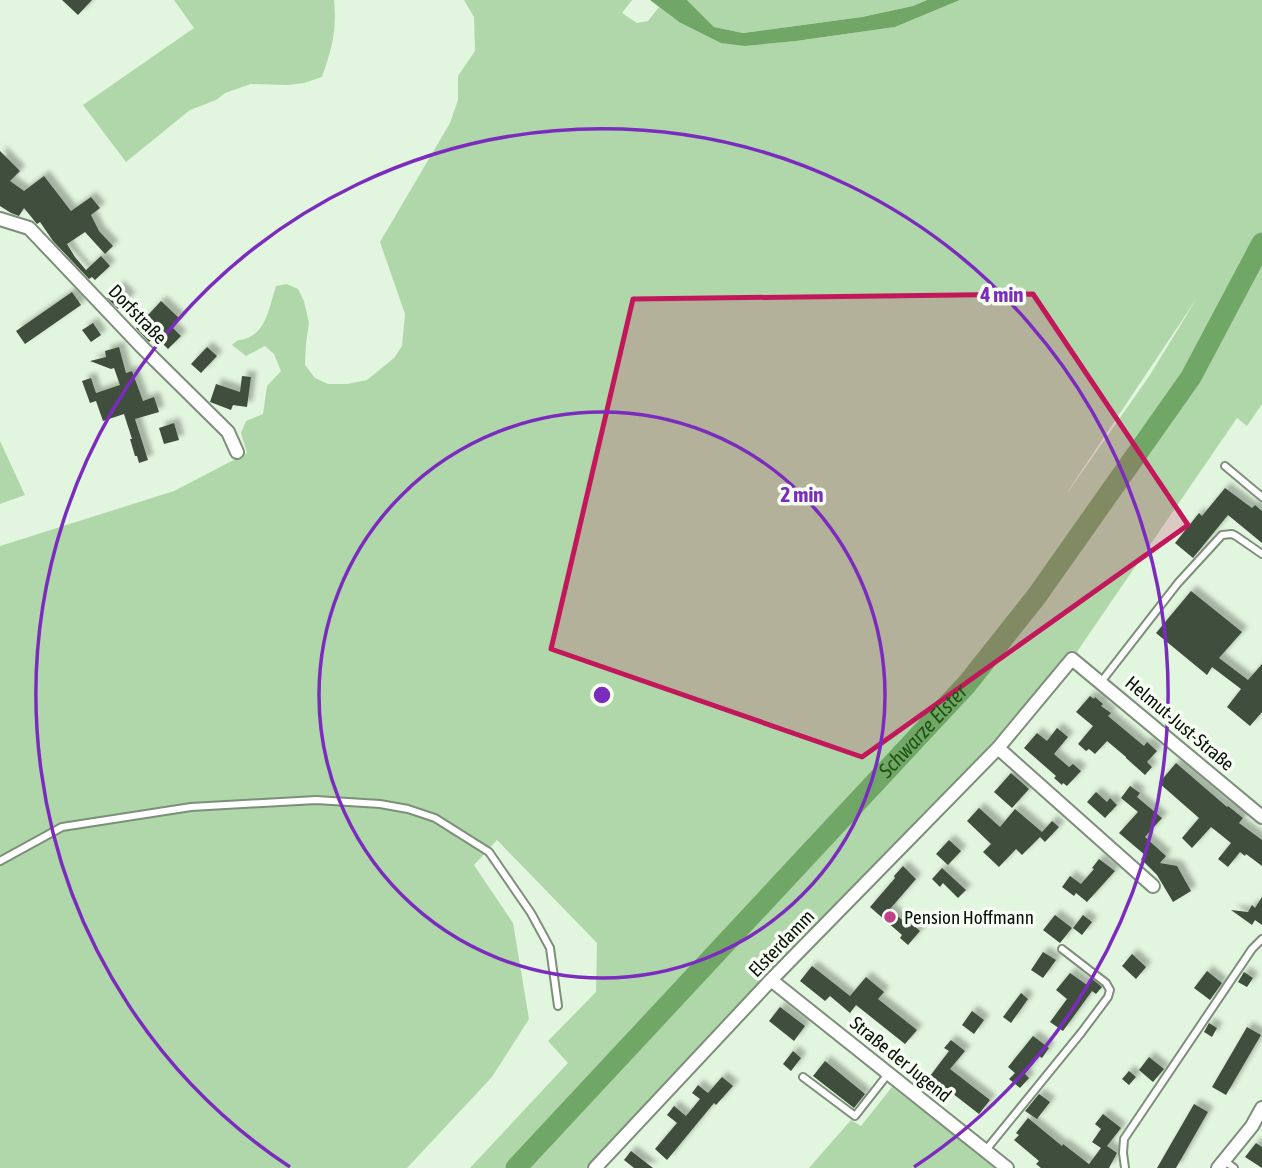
<svg xmlns="http://www.w3.org/2000/svg" width="1262" height="1168" font-family="'Asap Condensed',sans-serif">
<style>
.green{fill:#b0d7a9;fill-rule:evenodd}
.water{fill:#71a766}
.lines{fill:none;stroke-linecap:round;stroke-linejoin:round}
.river{stroke:#71a766;stroke-width:21}
.building{fill:#3f4f3c;filter:url(#shadow)}
.lane-casing{stroke:#7d8f7a;stroke-width:10}
.street-casing{stroke:#7d8f7a;stroke-width:16}
.lane{stroke:#fff;stroke-width:6}
.street{stroke:#fff;stroke-width:12}
.marked{fill:#c2185b;fill-opacity:0.2;stroke:#c2185b;stroke-width:5;stroke-linejoin:round}
.ring{fill:none;stroke:#7b2cbf;stroke-width:3.5}
.poi-dot{fill:#c34188;stroke:#f7fff5;stroke-width:2.5}
.labels{text-anchor:middle;stroke-width:7;stroke-linejoin:round;paint-order:stroke}
.street-label{font-size:19px;fill:#0a1109;stroke:#f7fff5}
.poi-label{font-size:19px;fill:#0a1109;stroke:#f7fff5;text-anchor:start}
.water-label{font-size:21px;font-style:italic;fill:#1f5413;stroke:#f7fff5}
.centre{fill:#7b2cbf;stroke:#f7fff5;stroke-width:3.5}
.ring-label{font-size:21px;text-anchor:middle;font-weight:bold;fill:#7b2cbf;stroke:#f7fff5;stroke-width:7;stroke-linejoin:round;paint-order:stroke}
</style>
<defs>
<filter id="shadow"><feDropShadow dx="5.5" dy="-5.5" stdDeviation="2" flood-color="#0004"/></filter>
</defs>
<rect width="100%" height="100%" fill="#e2f5de"/>
<path class="green" d="M174,0H334C337,31 332,48 322,77L304,83L288,85L251,84L225,93L216,100L190,110L126,162L83,105L194,28Z
M464,0H632L622,13L637,23L648,21L659,7L679,22L745,46L796,41L895,27L960,0H1262V404L1247,426L1237,418L1072,659L998,748L591,1168H470L568,1063L548,1041L596,992L597,943L497,840L474,865L513,923L529,1019L492,1077L407,1168H0V546L174,491L247,453L241,433L246,421L263,414L267,386L281,371L274,354L265,346L246,356L232,345C239,338 239,341 247,338C267,331 270,304 276,286L287,284L298,289L304,301L309,323L306,343L305,365L315,378L328,384H347L367,380L394,358L402,346L405,314L380,242L450,123L458,100V76L475,51L474,17ZM1197,298L1150,375L1068,492V491Z
M687,0H927L913,6L862,17L743,33L714,27Z
M0,441L25,495L0,504Z
M892,1087L997,1168H809L851,1120L861,1126Z"/>
<path class="water" d="M650,0H687L714,27L743,33L862,17L913,6L927,0H960L895,27L796,41L745,46L721,43L679,22Z"/>
<g class="lines">
<path class="river" id="s1" d="M516,1168L967,684L1036,597L1191,377L1262,243"/>
</g>
<path class="building" d="M62,0H92L78,15Z
M0,151L20,171L10,181L24,191L44,176L71,211L91,197L100,208L91,215L99,231L113,246L105,254L85,232L67,244L75,257L86,270L101,256L110,266L95,280L92,277L89,279L53,241L40,222L37,224L24,208L19,216L11,213L0,206Z
M119,286L130,298L118,309L107,298Z
M72,292L81,305L25,344L16,331Z
M161,301L179,318L171,326L181,336L168,349L155,336L149,342L136,328Z
M93,323L101,335L91,342L82,330Z
M119,347L126,373L132,371L143,401L154,397L159,412L135,419L148,460L139,463L137,456H135L130,439H132L124,414L103,421L96,401L90,403L82,381L91,378L96,393L120,385L114,368L111,369L90,361L106,357L105,351Z
M207,347L217,356L201,373L191,364Z
M242,376L251,377L247,407L233,405L231,410L210,402L216,384L240,392Z
M174,423L179,440L164,444L159,428Z
M1225,488L1252,508L1255,505L1262,511V543L1228,515L1193,558L1175,543L1199,513L1202,516Z
M1191,591L1242,632L1219,658L1248,680L1262,664V712L1250,726L1227,707L1241,689L1212,667L1207,675L1156,633Z
M1090,696L1094,699L1095,697L1103,704L1101,706L1111,713L1108,716L1144,746L1147,742L1157,751L1147,762L1152,767L1145,775L1126,758V757L1107,741L1095,754L1089,749L1086,751L1078,744L1093,726L1076,712Z
M1057,728L1068,737L1054,754L1069,767L1073,764L1081,771L1067,786L1063,783L1062,785L1054,778L1056,776L1024,748L1037,733L1047,741Z
M1176,763L1227,807L1228,806L1243,818L1239,823L1262,840V866L1246,854L1245,856L1240,852L1228,867L1218,859L1231,843L1211,827L1192,848L1182,838L1199,818L1159,783Z
M1011,773L1029,789L1012,808L994,792Z
M1130,786L1140,793L1137,797L1162,818L1145,837L1166,856L1160,863L1177,866L1191,891L1173,902L1157,875L1141,859L1145,855L1119,833L1138,812L1121,798Z
M1096,792L1107,802L1110,798L1117,805L1105,818L1087,802Z
M979,808L1000,827L1015,809L1042,832L1052,821L1059,827L1045,842L1040,837L1022,855L1016,849L999,867L983,852L991,844L967,821Z
M949,840L961,851L948,865L936,854Z
M1099,859L1115,871L1087,902L1076,893L1074,896L1062,887L1070,876L1081,884L1094,869L1092,868Z
M903,866L916,879L890,909L910,927L912,924L920,931L908,945L900,938L902,935L870,907L895,878L894,876Z
M942,868L966,890L958,898L943,883L940,887L932,879Z
M1262,897V925L1255,920L1252,925L1231,910L1248,912L1252,905L1255,908Z
M1055,915L1072,928L1060,943L1043,930Z
M1083,915L1092,922L1082,935L1073,928Z
M1043,952L1056,960L1043,978L1031,970Z
M1132,954L1146,967L1136,979L1122,966Z
M812,966L850,996L866,977L884,992L878,999L917,1030L905,1044L856,1005L850,1013L830,996L825,1001L800,981Z
M1207,971L1222,983L1210,1000L1194,988Z
M1244,972L1253,978L1247,987L1238,982Z
M1070,973L1087,985L1092,979L1102,987L1096,994L1092,991L1063,1031L1050,1022L1067,999L1056,990Z
M1021,993L1028,999L1011,1023L1003,1017Z
M780,1007L805,1026L794,1041L769,1021Z
M972,1011L984,1020L974,1034L962,1025Z
M1209,1023L1217,1028L1212,1037L1204,1032Z
M1247,1027L1261,1035L1226,1095L1212,1087Z
M1033,1036L1049,1048L1042,1058L1039,1056L1025,1074L1029,1078L1020,1088L1009,1079L1015,1073L1008,1067Z
M951,1040L965,1051L950,1069L990,1100L979,1114L930,1076L949,1051L944,1048Z
M793,1051L801,1058L791,1071L783,1064Z
M1149,1057L1164,1069L1153,1082L1139,1070Z
M825,1061L865,1094L854,1108L813,1076Z
M1129,1071L1136,1077L1129,1085L1122,1079Z
M722,1077L733,1086L716,1105L714,1103L667,1160L655,1149L677,1123L667,1115L674,1106L686,1116L700,1099L692,1093L698,1085L708,1093Z
M1039,1094L1050,1102L1037,1119L1025,1111Z
M1194,1104L1208,1112L1176,1168H1157Z
M1103,1114L1121,1128L1107,1146L1117,1153L1109,1168H1041L1036,1164L1039,1161L1014,1140L1019,1135L1016,1133L1028,1118L1062,1146L1063,1144L1089,1164L1101,1148L1092,1142L1101,1129L1095,1124Z
M1256,1143L1262,1147V1168L1245,1157Z
M631,1151L653,1168H634L624,1160Z"/>
<g class="lines">
<g class="lane-casing">
<path id="lane" d="M1225,466L1262,497
M1101,682L1178,583L1222,535L1232,534L1236,536L1262,554
M0,861L62,827L191,807L316,800L380,804L408,809L435,818L489,852L531,913L550,948L558,1006
M803,1077L855,1116L888,1074
M985,1151L1081,1033L1108,997L1110,990L1106,983L1062,949
M1224,1160L1234,1168
M1125,1168L1123,1153L1124,1139L1252,949L1262,939"/>
</g>
<g class="street-casing">
<path id="street" d="M0,219L29,228L142,347L228,432L237,452
M998,748L1153,886
M771,980L1007,1168
M595,1168L771,980L998,748L1072,659L1262,817
M1218,1168L1252,1126L1262,1108"/>
</g>
<use href="#lane" class="lane"/>
<use href="#street" class="street"/>
</g>
<path class="marked" d="M1033,294L1188,525L862,757L551,649L633,299Z"/>
<g class="ring">
<circle cx="602" cy="695" r="283"/>
<path d="M290 1167A566 566 0 1 1 914 1167"/>
</g>
<circle class="poi-dot" cx="890" cy="917" r="7"/>
<g class="labels">
<g class="street-label">
<text transform="translate(138 314) rotate(46)" y="7">Dorfstraße</text>
<text transform="translate(1180 723) rotate(40)" y="7">Helmut-Just-Straße</text>
<text transform="translate(781 943) rotate(-46)" y="7">Elsterdamm</text>
<text transform="translate(901 1059) rotate(39)" y="7">Straße der Jugend</text>
</g>
<g class="poi-label">
<text x="904" y="924">Pension Hoffmann</text>
</g>
<g class="water-label">
<text dy="7" stroke="none"><textPath href="#s1" startOffset="597">Schwarze Elster</textPath></text>
</g>
</g>
<circle cx="602" cy="695" r="10" class="centre"/>
<g class="ring-label">
<text x="1002" y="302">4 min</text>
<text x="802" y="502">2 min</text>
</g>
</svg>
